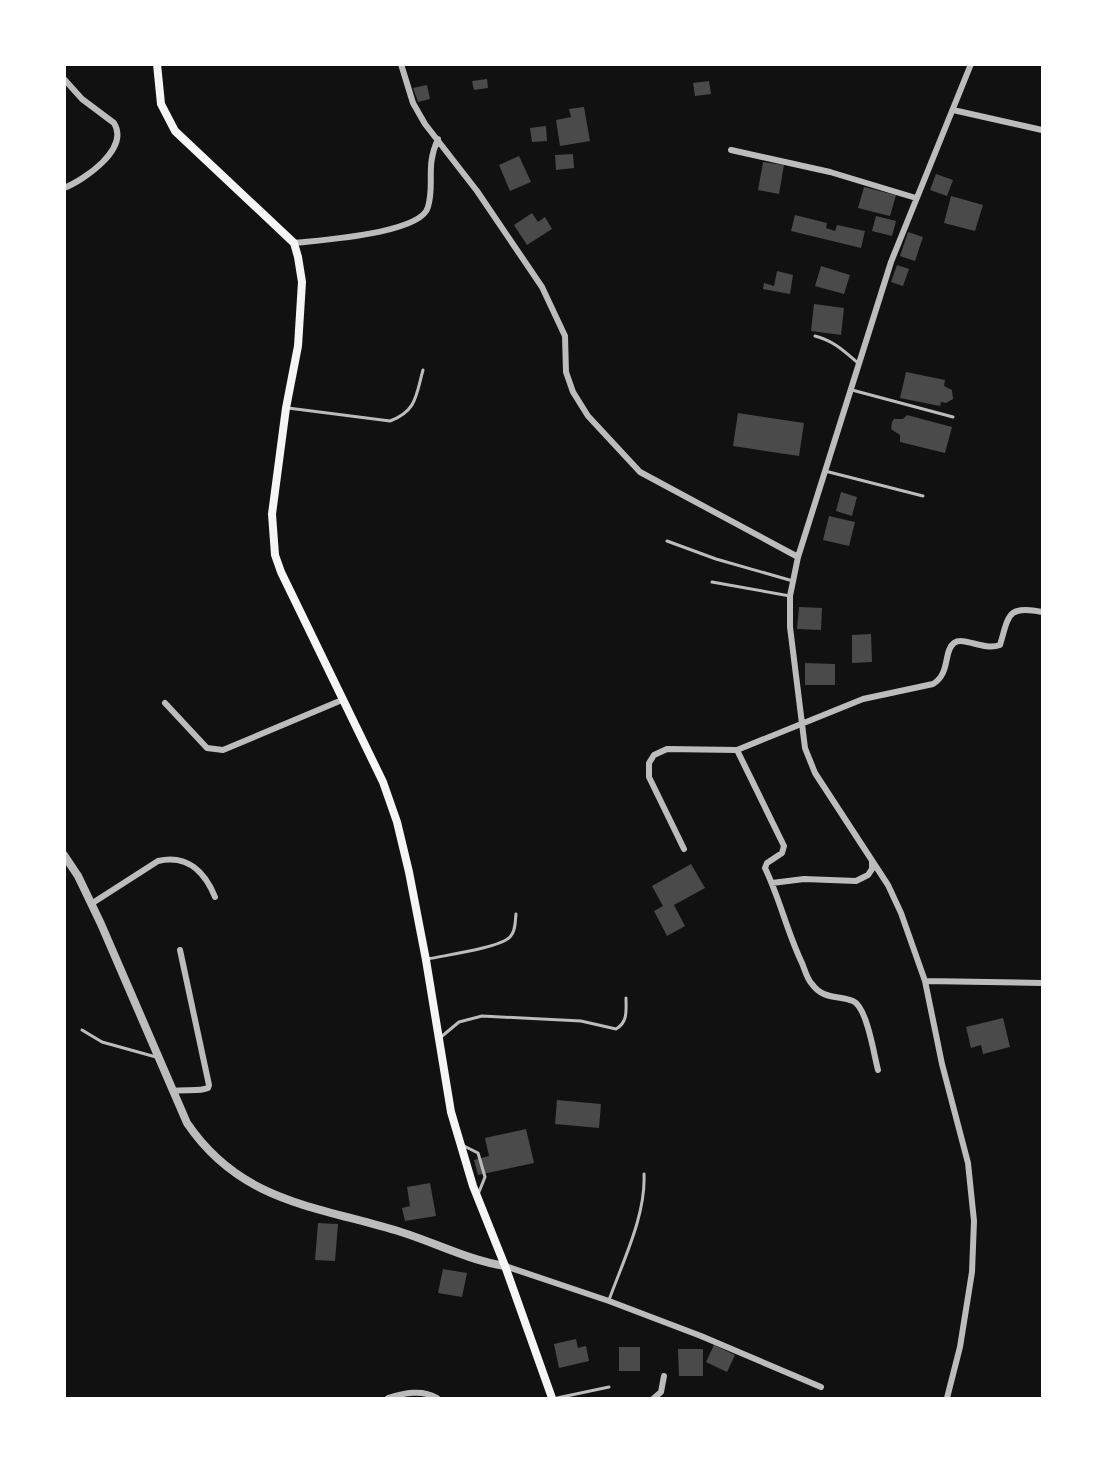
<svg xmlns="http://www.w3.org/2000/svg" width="1107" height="1463" font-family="Commissioner,sans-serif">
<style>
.building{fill:#4a4a4a}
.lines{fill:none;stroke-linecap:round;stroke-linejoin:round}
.service{stroke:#bcbcbc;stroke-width:3}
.minor{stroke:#bcbcbc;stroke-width:6}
.tertiary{stroke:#bcbcbc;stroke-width:8}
.secondary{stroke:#f5f5f5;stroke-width:8}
</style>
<rect width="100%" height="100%" fill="#111"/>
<path class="building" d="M487,79L488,88L474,90L472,81Z
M709,81L711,94L695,96L693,83Z
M427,85L430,99L418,102L413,88Z
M584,107L590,141L560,146L556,120L571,117L569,109Z
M546,126L547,141L532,142L530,128Z
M573,154L574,168L556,170L555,155Z
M519,156L531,182L510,191L499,165Z
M763,162L784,165L779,194L758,190Z
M936,174L953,180L947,196L930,190Z
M864,187L896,195L890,216L858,208Z
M951,196L983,205L975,231L944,223Z
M532,213L538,222L545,217L552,229L527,245L514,225Z
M795,215L827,223L826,228L835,231L837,225L865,231L861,248L791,231Z
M876,216L896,221L892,236L872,231Z
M908,232L923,237L915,261L900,256Z
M897,265L909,269L903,286L891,282Z
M821,266L850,275L844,294L815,286Z
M777,271L793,275L790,294L763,289L764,283L774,286Z
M814,304L844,308L841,335L811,331Z
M906,372L945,380L944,386L952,390L953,399L946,403L941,402L940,406L900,398Z
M738,413L804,423L799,456L733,446Z
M907,415L952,427L945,453L900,442V435L891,429L892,422L894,419H903Z
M841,492L857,497L852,516L836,511Z
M829,516L855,522L849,546L823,540Z
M799,607L822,608L821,630L797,629Z
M871,634L872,662L852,663V635Z
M805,663L835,664V685H805Z
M691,864L705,888L674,905L685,926L667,936L654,911L663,906L652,886Z
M1003,1018L1010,1047L983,1054L981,1045L971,1048L966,1027Z
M557,1100L601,1104L599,1128L555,1124Z
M526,1129L534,1163L478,1175L474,1160L489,1156L485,1138Z
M430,1183L436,1216L405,1221L402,1208L410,1206L407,1187Z
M318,1223L338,1224L335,1261L315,1260Z
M443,1269L467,1273L462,1297L438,1293Z
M576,1339L578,1348L586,1346L589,1361L559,1368L554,1344Z
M714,1345L735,1355L727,1372L706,1362Z
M619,1347H640V1371H619Z
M678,1349H703V1376H679Z"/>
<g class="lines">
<path class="service" d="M815,336C834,341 844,351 858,363
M852,390L953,417
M288,408L390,421C417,411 416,395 423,370
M825,471L923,496
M667,541L716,559L793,581
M712,582L790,596
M428,959C446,955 499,948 510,937C516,931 515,921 516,914
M82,1030L102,1042L156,1057
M441,1037L459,1022L482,1016L581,1021L616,1029C628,1022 626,1011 626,998
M464,1146L478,1153L485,1177L479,1192
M609,1300C623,1261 646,1215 644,1174
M557,1398L609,1387"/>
<path class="minor" d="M401,64L413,103L425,124L477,191L542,287L565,336L566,372L573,392L588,416L640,472L798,557
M64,79L82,99L114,123C130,149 84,180 64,188
M953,110L1042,130
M731,150L830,172L916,198
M294,243C319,240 421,234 428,207C435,183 425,167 438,139
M165,703L207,748L223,750L342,700
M737,750L784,846L782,853L767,863L765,868C780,899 787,932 802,963C805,970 807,979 812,984C823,1000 839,995 853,1001C867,1007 874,1055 878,1070
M684,849L649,777V763L654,755L667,749L737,750L863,699L933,684C951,673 943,651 954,643C964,636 983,651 1000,645C1009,615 1007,605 1042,612
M772,883L804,879L856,881L868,875L872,869V861
M91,904L158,861C187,854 205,872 215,897
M925,981L1042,983
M173,1091C184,1089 199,1092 208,1088L209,1085L180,950
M505,1266L609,1301L701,1336L821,1387
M388,1398C404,1393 422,1389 437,1398
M654,1398L661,1392L664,1376
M947,1398L960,1347L972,1272L974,1221L968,1163L942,1064L925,981L901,913L888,885L815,773L805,748L790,627V596L798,557L891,262L971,64"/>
<path class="tertiary" d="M64,855L78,876L101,924L187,1123C241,1203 317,1206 401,1232C436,1243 468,1260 505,1266"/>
<path class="secondary" d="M157,64L161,104L175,131L294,243L298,257L302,282L298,346L286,408L272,514L275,555L281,572L383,782L397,822L409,872L426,960L451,1112L473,1186L505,1266L552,1398"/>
</g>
<rect width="1107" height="1463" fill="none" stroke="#ffffff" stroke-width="132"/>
</svg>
